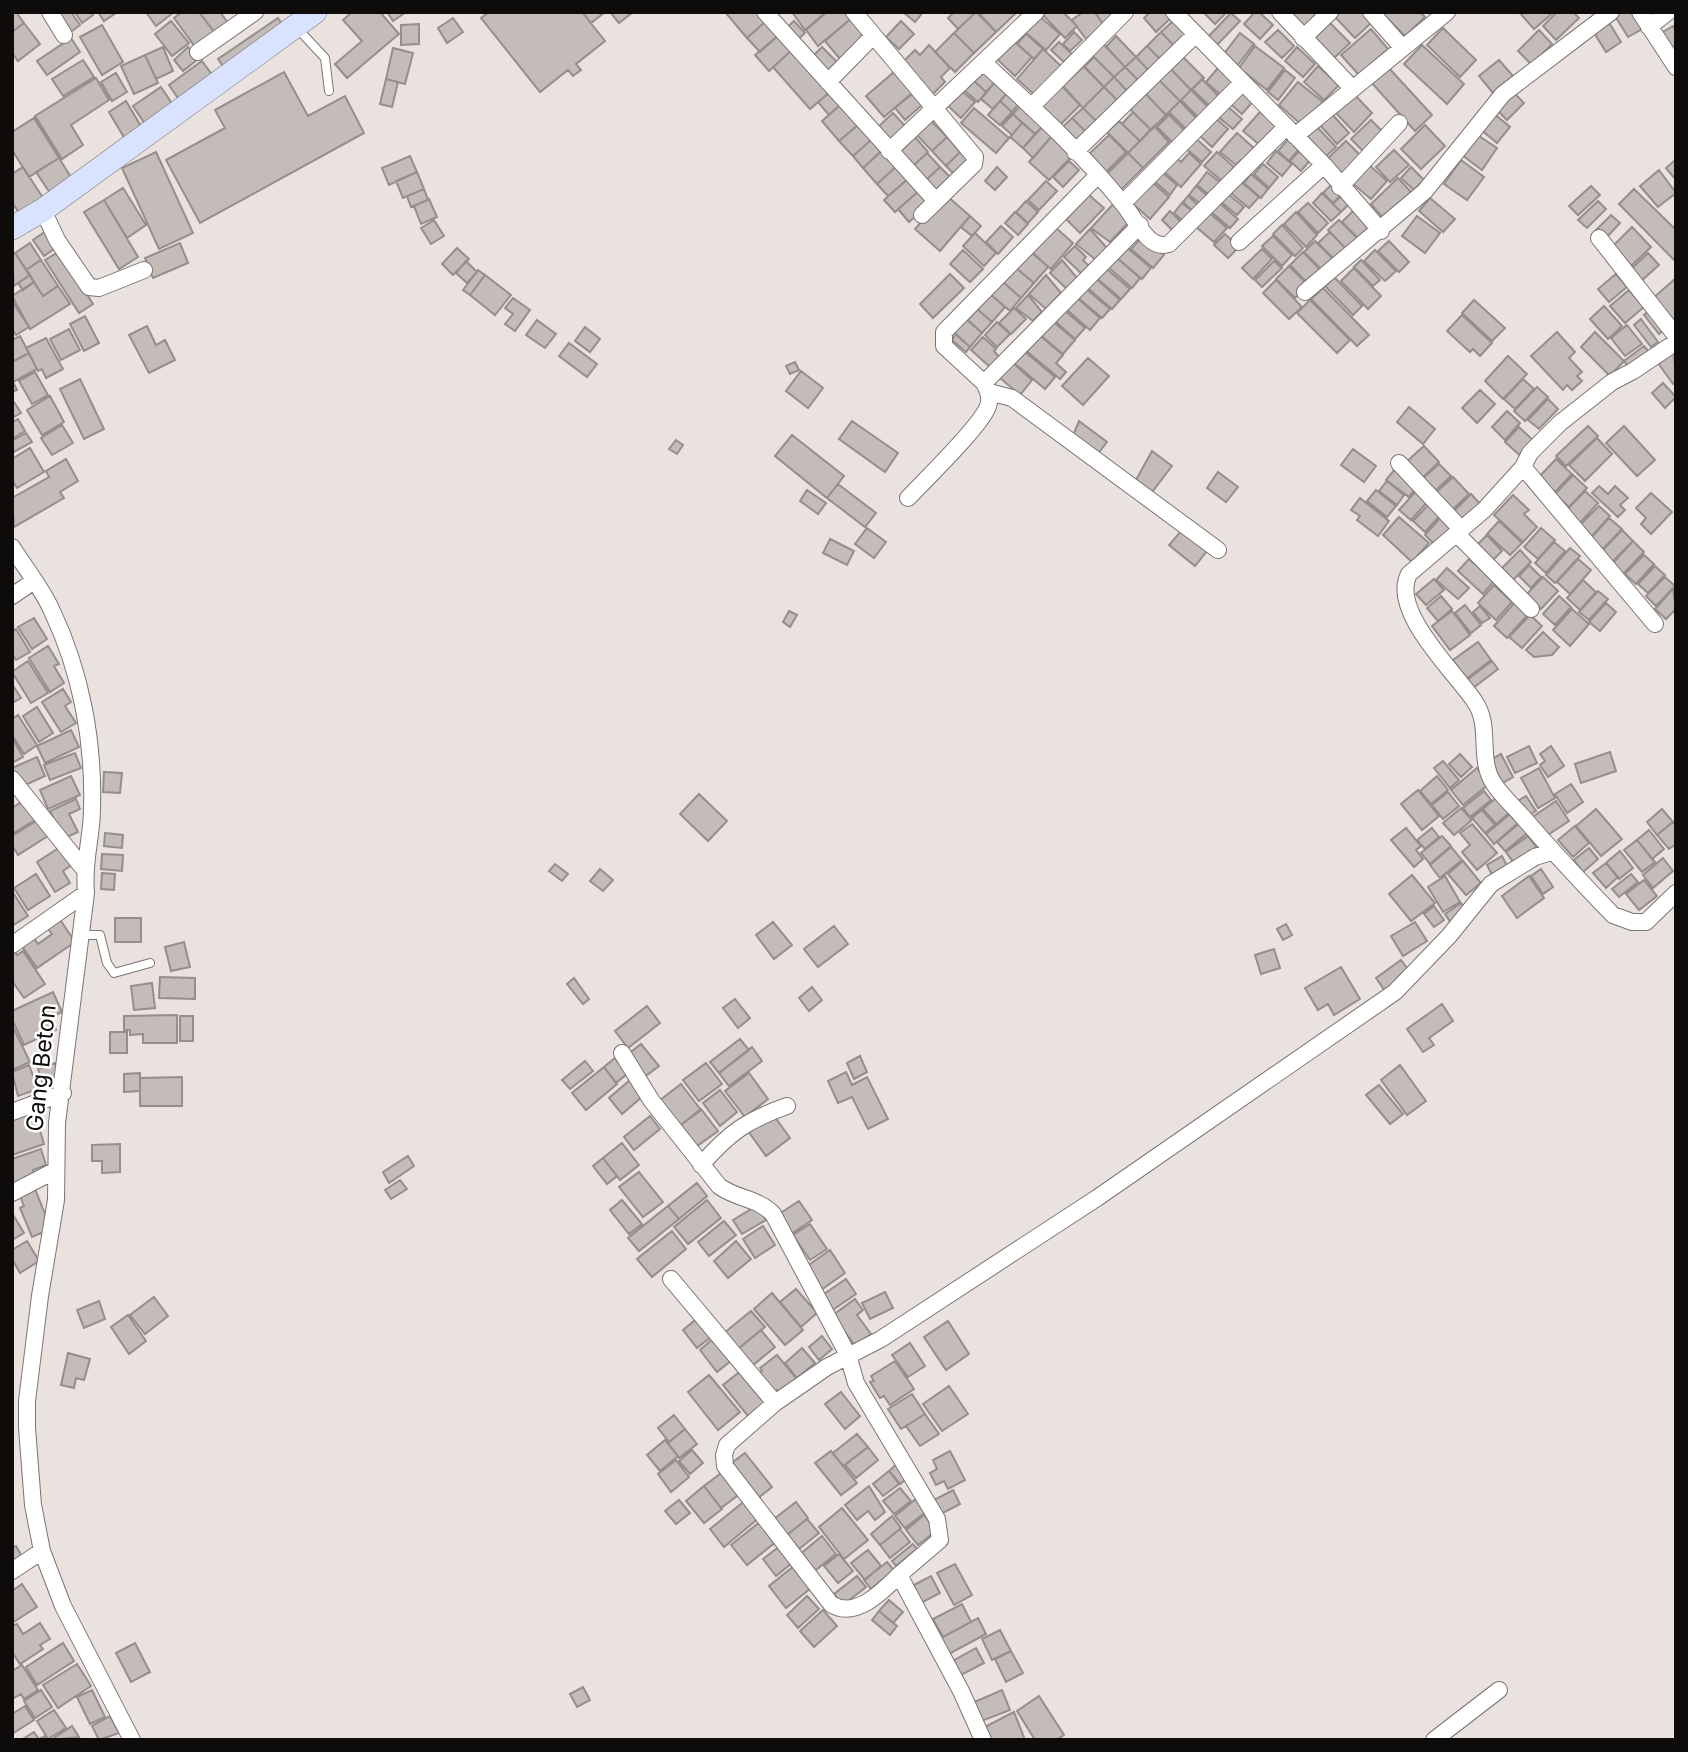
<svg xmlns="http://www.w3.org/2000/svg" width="1688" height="1752" font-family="Inter,sans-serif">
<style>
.building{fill:#c4bcb9;stroke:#958e8b;stroke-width:2}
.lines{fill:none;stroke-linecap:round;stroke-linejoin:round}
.lane-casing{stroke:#7b7572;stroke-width:10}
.street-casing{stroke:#7b7572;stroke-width:18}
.secondary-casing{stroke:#7b7572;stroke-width:24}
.lane{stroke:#fff;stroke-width:8}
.street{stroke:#fff;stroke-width:16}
.secondary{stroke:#d9e3ff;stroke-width:23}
.labels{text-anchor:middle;stroke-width:5;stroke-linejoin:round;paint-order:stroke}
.street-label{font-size:23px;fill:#0e0c0b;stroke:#fff}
</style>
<rect width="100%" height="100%" fill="#eae2df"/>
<path class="building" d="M16,12L24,23L12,32V13Z
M55,12H71L80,25L69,33Z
M75,12H91L93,15L82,23Z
M98,12H116V13L104,21Z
M146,12H174L156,26Z
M182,12H199L215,33L196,48L174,18Z
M199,12H220L228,23L215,33Z
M352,12H380L399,34L347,78L335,64L362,41L343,20Z
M387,12H406L393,21Z
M489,12H582L605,41L576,64L581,70L573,76L568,70L540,92L481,18Z
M582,12H603L604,13L591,23Z
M610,12H633L619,23Z
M725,12H759L766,21L747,38Z
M792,12H826L805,30Z
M827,12H849L853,17L818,46L806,30Z
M903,12H923L915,22Z
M954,12H976L958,29L948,18Z
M976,12L996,32L974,53L954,33Z
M978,12H1017L996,32Z
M1046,12H1063L1077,26L1065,38L1043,15Z
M1083,12H1095L1104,26L1086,39L1072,20Z
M1098,12H1115L1104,26L1096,14Z
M1150,12H1165L1171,18L1156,32L1144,18Z
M1203,12H1227L1215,24Z
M1255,12H1259L1273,25L1260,39L1244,24Z
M1287,12H1317L1319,14L1303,29Z
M1339,12H1364L1373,21L1355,38L1335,17Z
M1420,12L1425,17L1405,36L1382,13Z
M1519,12H1554L1534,29Z
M1557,12H1573L1579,18L1556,40L1543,26Z
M1621,12H1633L1642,29L1628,37L1615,16Z
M1231,13L1240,21L1215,47L1206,39Z
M1038,15L1060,34L1046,50L1024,31Z
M853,17L868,36L840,59L825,41Z
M278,18L284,27L225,69L218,59Z
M453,18L463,32L447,43L438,28Z
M171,21L189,43L172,56L155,34Z
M766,21L779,35L760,52L747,38Z
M794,21L805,33L794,43L784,30Z
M901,21L914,34L899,49L886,37Z
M1173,21L1188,37L1177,49L1161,32Z
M1608,21L1621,42L1606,52L1593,31Z
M24,23L40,44L18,61L12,53V32Z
M1330,23L1350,43L1334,58L1314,38Z
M419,24V44L401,45V25Z
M102,25L123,62L102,75L80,37Z
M1673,26L1676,31V57L1661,33Z
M1443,28L1476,60L1460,77L1427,45Z
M1371,29L1388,49L1359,75L1341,55Z
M1278,30L1294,46L1282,58L1265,42Z
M1539,30L1552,44L1532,65L1518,51Z
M1074,32L1082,40L1070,51L1063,44Z
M1161,32L1177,49L1163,62L1147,46Z
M954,33L974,53L955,72L935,52Z
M1240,33L1254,44L1237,66L1223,55Z
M1026,34L1043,49L1034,59L1017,44Z
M779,35L792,50L769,71L755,55Z
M1116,36L1136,57L1125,67L1106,47Z
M71,38L80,52L47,75L37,61Z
M1013,40L1032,57L1015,76L997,59Z
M1101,41L1125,67L1114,77L1089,52Z
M1059,42L1072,54L1064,62L1051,50Z
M929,45L950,68L941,77L945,82L931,96L901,64L915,50L920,55Z
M1422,45L1464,84L1447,104L1404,64Z
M1147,46L1163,62L1151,73L1136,57Z
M1255,46L1284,68L1267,90L1239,68Z
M163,47L173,71L156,79L145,55Z
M188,47L198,59L183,71L174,60Z
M822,47L837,62L824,74L810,59Z
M1297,47L1315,64L1303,77L1285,61Z
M393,48L413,53L405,84L386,79Z
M1043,49L1062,67L1036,96L1017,79Z
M792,50L830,92L810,109L773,67Z
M1179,53L1204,78L1191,90L1167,65Z
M145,55L158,83L134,94L121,66Z
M1094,57L1114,77L1104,87L1084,67Z
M1136,57L1151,73L1141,83L1125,67Z
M83,60L94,77L63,96L52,79Z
M1499,60L1513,76L1493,93L1479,76Z
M202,61L216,80L182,104L169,85Z
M1167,65L1191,90L1180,101L1155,76Z
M1084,66L1104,87L1083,108L1063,86Z
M1318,66L1339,85L1324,100L1304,82Z
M1125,67L1141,83L1130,94L1114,77Z
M1388,67L1432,115L1415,131L1371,82Z
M1218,68L1236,83L1223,97L1206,82Z
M982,70L995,82L986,92L973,80Z
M1285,70L1295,78L1278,100L1268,92Z
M284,72L308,116L345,96L364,133L200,223L166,160L225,128L215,110Z
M894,72L912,93L884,117L866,96Z
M116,73L127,92L112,101L101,82Z
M1155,76L1180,101L1166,115L1142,90Z
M1114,77L1128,92L1118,101L1104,87Z
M96,78L109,100L71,125L83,145L62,159L35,116Z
M386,79L398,82L392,107L380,104Z
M1202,79L1221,99L1212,108L1192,89Z
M973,80L986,92L978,102L964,90Z
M995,82L1007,93L993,109L981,99Z
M1298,82L1323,102L1303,126L1279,105Z
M1059,83L1080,105L1060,125L1039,103Z
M161,87L175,108L147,127L133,106Z
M1104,87L1118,101L1097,122L1083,108Z
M958,88L975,102L961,118L945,103Z
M1240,88L1254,100L1242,114L1228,102Z
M1142,90L1166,115L1151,130L1126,105Z
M1191,90L1208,107L1198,117L1181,100Z
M1511,90L1524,103L1507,120L1494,107Z
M830,92L841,104L829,115L818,102Z
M1007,93L1019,103L1012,112L1000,101Z
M912,94L922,105L905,120L895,108Z
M1354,94L1372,113L1354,132L1335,112Z
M126,101L142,128L125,139L109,112Z
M1000,101L1012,112L1000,125L988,115Z
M1180,101L1196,118L1186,129L1169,112Z
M841,104L858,125L839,141L822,121Z
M1226,105L1242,119L1233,129L1217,116Z
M1020,106L1042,127L1035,134L1013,114Z
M974,108L1009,138L996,153L961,123Z
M1083,108L1097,122L1086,132L1072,118Z
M1133,112L1151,130L1140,141L1122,124Z
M1260,112L1278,127L1261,146L1243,131Z
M1492,112L1510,127L1497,143L1479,128Z
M893,113L906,127L890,142L877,128Z
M1331,113L1349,133L1337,144L1319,124Z
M1013,114L1022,123L1012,135L1002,126Z
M1169,115L1186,132L1174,144L1157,127Z
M1213,116L1228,129L1212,147L1198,134Z
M34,118L59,158L29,177L12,150V132Z
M1072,118L1086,132L1074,143L1061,129Z
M1371,120L1385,134L1365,153L1351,139Z
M931,121L947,137L932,151L917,135Z
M1119,121L1140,141L1128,153L1107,132Z
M1022,123L1035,134L1023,148L1010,137Z
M858,125L871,140L853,156L839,141Z
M1425,125L1445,146L1421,169L1401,149Z
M1154,126L1169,142L1143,168L1128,153Z
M1042,127L1052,136L1033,158L1023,148Z
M1317,127L1336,147L1323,159L1303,140Z
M1237,133L1255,149L1244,162L1241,160L1236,165L1220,152Z
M1476,134L1497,148L1482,170L1462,155Z
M1109,135L1126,152L1103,175L1086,157Z
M1192,135L1211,152L1202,162L1183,146Z
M1052,136L1073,155L1049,180L1029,162Z
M915,137L928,152L909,170L896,156Z
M947,137L960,152L946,166L932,151Z
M1289,138L1300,148L1289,161L1278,151Z
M871,140L881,151L863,168L853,156Z
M1346,141L1362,157L1340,177L1325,161Z
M884,149L898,165L877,184L863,168Z
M1301,149L1312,158L1301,171L1290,161Z
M1394,150L1409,165L1390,182L1376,167Z
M1276,151L1292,164L1282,176L1267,163Z
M156,152L193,233L159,249L122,168Z
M960,152L969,161L955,175L946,166Z
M1217,152L1234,167L1222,181L1204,166Z
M927,153L940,167L922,184L909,170Z
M1128,153L1143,168L1121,190L1106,175Z
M1189,153L1201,164L1181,187L1160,168L1172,154L1181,162Z
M410,156L417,172L389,185L382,168Z
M59,158L72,179L50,193L36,172Z
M1461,160L1484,177L1467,200L1444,184Z
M1069,161L1079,170L1063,187L1053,177Z
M1674,161L1676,163V180L1666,168Z
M1263,164L1278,177L1269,188L1254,174Z
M1368,164L1387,181L1371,199L1352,183Z
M898,165L909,178L888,196L877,184Z
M23,167L43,198L19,213L12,202V174Z
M940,167L953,180L935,197L922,184Z
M997,167L1007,177L995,190L985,181Z
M1411,167L1424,180L1414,190L1401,178Z
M1659,170L1676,193L1658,207L1640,186Z
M1161,171L1177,185L1170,195L1153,180Z
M417,172L424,189L403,198L396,181Z
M1207,172L1222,184L1212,197L1197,185Z
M1251,174L1268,189L1261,198L1244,183Z
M909,178L920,190L895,212L884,200Z
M1398,178L1412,193L1384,219L1371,204Z
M1046,181L1057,191L1039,210L1028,200Z
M1151,181L1169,197L1150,219L1132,203Z
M1241,182L1259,197L1249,208L1231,193Z
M1334,182L1344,192L1333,203L1323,193Z
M1196,186L1209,197L1202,205L1189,195Z
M1591,186L1600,195L1578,215L1569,206Z
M123,188L146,225L127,238L104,200Z
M424,189L428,200L411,207L407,196Z
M1634,189L1676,230V262L1619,204Z
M920,190L931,203L909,222L898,209Z
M1345,192L1353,200L1341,212L1333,204Z
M1322,193L1341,212L1331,221L1313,203Z
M1228,194L1244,207L1237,215L1221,202Z
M946,195L970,216L940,251L915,229Z
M1089,195L1104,208L1080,233L1066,219Z
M1188,196L1199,206L1194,212L1183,202Z
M1430,198L1455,219L1443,232L1419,211Z
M429,199L437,217L421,224L414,206Z
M104,200L138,257L119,269L84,212Z
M1026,201L1038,212L1028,223L1016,212Z
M1116,201L1128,212L1123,218L1128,223L1110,242L1091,228Z
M1217,201L1238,219L1230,228L1209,210Z
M1598,201L1606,209L1587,228L1578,220Z
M1182,203L1193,212L1184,222L1174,213Z
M1308,203L1328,223L1318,233L1298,212Z
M1355,209L1371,225L1358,238L1342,222Z
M1170,211L1182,223L1174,232L1162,220Z
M1207,211L1227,228L1214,242L1195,226Z
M1015,212L1028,224L1018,235L1005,223Z
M1296,212L1317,235L1306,247L1284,224Z
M1611,215L1620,223L1604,240L1595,231Z
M970,216L981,226L972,236L961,227Z
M1417,216L1440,233L1425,253L1402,236Z
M434,220L444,236L431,244L421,228Z
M1339,220L1358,239L1347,250L1328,230Z
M1282,225L1303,248L1295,256L1273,234Z
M1001,226L1013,237L998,254L986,242Z
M1055,227L1073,243L1051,269L1032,253Z
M1632,227L1651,247L1630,267L1612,247Z
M1090,229L1107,248L1096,260L1076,244Z
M46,231L57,247L44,256L33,240Z
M1330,232L1348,251L1337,262L1318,243Z
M975,233L996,253L984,266L963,246Z
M1225,234L1239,247L1228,258L1214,245Z
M1273,236L1292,255L1282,266L1262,246Z
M1142,237L1164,255L1153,268L1131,249Z
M1315,241L1336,262L1325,273L1304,252Z
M1389,241L1409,262L1399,272L1378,251Z
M30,243L41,260L26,270L15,253Z
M180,243L188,263L153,278L145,258Z
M1075,246L1086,257L1083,260L1089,266L1082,274L1064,257Z
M1125,246L1151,268L1142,279L1116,257Z
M457,248L469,259L453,275L442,264Z
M1262,249L1272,259L1253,279L1242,268Z
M963,250L983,269L970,282L950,264Z
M1030,250L1048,267L1034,283L1015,267Z
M1375,250L1396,271L1385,281L1364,261Z
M60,251L93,304L79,313L45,260Z
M1303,252L1324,274L1311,287L1290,265Z
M15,253L30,275L14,286L12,255Z
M1648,253L1659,265L1640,282L1629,271Z
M1117,258L1140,278L1132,288L1109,268Z
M41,260L58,286L43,296L26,270Z
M1062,260L1077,278L1067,289L1050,273Z
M1361,260L1380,280L1373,286L1354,267Z
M466,261L477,272L467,283L456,273Z
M1274,261L1282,268L1262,287L1255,280Z
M1102,265L1130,289L1121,299L1093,275Z
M1289,266L1308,285L1295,298L1276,279Z
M1015,267L1034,283L1021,298L1002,281Z
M1354,268L1381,296L1368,309L1341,281Z
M478,270L485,275L470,295L463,290Z
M950,274L964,288L933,318L920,304Z
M1616,274L1627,287L1609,302L1598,289Z
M30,275L34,282L23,290L18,283Z
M485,275L511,295L495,315L470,295Z
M1046,275L1061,293L1046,309L1029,294Z
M1093,276L1120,300L1112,309L1085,286Z
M1334,277L1362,306L1353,315L1325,286Z
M1676,278V326L1652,299Z
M1001,280L1021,298L1010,311L989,293Z
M1276,280L1302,307L1289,319L1263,293Z
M34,282L43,296L58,286L70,304L30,329L12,296Z
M1084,287L1110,309L1102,318L1076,296Z
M1323,288L1369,335L1357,346L1311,299Z
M1629,290L1644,307L1625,323L1610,306Z
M989,293L1005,307L992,322L976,308Z
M1028,295L1042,312L1033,321L1016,308Z
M1076,297L1100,318L1090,330L1066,309Z
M513,298L530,310L515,331L505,324L513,314L505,308Z
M1310,300L1350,340L1337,353L1297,313Z
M1474,300L1505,328L1492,341L1462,313Z
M12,301L29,327L16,335L12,329Z
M1604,306L1622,326L1608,339L1590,319Z
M1014,308L1026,319L1011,334L999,323Z
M977,309L992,322L982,333L968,320Z
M1651,309L1666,328L1659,334L1644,315Z
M1064,310L1085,328L1075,339L1055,321Z
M1462,315L1492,343L1480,356L1473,349L1470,352L1447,331Z
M85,316L99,343L84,351L70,324Z
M965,318L982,333L970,347L953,332Z
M1050,319L1075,340L1063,354L1038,333Z
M1641,319L1658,342L1651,347L1634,325Z
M537,320L556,334L545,348L526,335Z
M997,322L1010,334L997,347L985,335Z
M1627,325L1642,344L1625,356L1611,338Z
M147,326L156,345L165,340L175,360L149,373L129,335Z
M585,327L600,339L590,352L575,341Z
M69,329L80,350L61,360L50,339Z
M1557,332L1575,352L1569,358L1582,372L1577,376L1582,381L1572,390L1567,385L1563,390L1531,356Z
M1595,332L1624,361L1610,376L1581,347Z
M956,334L970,347L966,352L952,340Z
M1038,334L1063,355L1056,363L1066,372L1060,379L1024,349Z
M20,336L29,353L12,362V340Z
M983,337L996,349L994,351L999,357L990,367L971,350Z
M46,338L63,369L46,378L42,369L38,371L26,348Z
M569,343L597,364L587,377L559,356Z
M1644,346L1650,353L1630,369L1624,361Z
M1023,350L1055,377L1045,389L1013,362Z
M1674,351L1676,382L1673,384L1658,363Z
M29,353L37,369L13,382L17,390L12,392V362Z
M1508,356L1527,374L1503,399L1485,381Z
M1088,358L1109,376L1083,405L1062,386Z
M795,362L799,370L790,374L786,366Z
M1013,363L1032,380L1020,395L1000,378Z
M801,371L823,388L808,408L786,391Z
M35,372L48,395L32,404L19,381Z
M80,379L104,429L84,439L60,389Z
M1523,379L1534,389L1515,409L1504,399Z
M1663,383L1676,397L1665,408L1652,393Z
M1537,387L1548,397L1525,421L1514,411Z
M1480,390L1495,404L1477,423L1462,408Z
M50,396L64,422L42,435L27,410Z
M12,399L21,413L12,418Z
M1548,399L1558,409L1539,429L1528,420Z
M1409,407L1435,429L1423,444L1397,422Z
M1507,411L1520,423L1505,440L1492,427Z
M18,419L25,431L12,439V422Z
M852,421L898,453L885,472L839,439Z
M1079,421L1107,442L1096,456L1072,438Z
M62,425L73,443L52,455L41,438Z
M1588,426L1598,436L1566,466L1556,456Z
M1624,426L1655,460L1637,476L1606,443Z
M1519,427L1537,444L1524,459L1505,442Z
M26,433L32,442L12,453V441Z
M792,435L844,476L827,498L775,456Z
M1597,438L1612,454L1585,481L1569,465Z
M676,440L683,445L677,454L669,449Z
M1424,446L1439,462L1420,480L1405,463Z
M30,448L44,472L17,488L12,480V459Z
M1353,449L1376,466L1364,482L1341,465Z
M1152,451L1172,466L1152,492L1136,480Z
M66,459L78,481L60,492L64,498L14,527L12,498L49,477L46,471Z
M1556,459L1572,474L1554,493L1538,478Z
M1439,464L1451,476L1433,493L1421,480Z
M1395,469L1417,486L1409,497L1386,480Z
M1218,472L1238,487L1226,502L1207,488Z
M1573,475L1587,488L1569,507L1555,494Z
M1453,477L1469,494L1449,513L1433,495Z
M1387,481L1404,495L1397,505L1379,491Z
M838,484L876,513L865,527L827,498Z
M1599,486L1608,494L1615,486L1628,498L1620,505L1625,510L1618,517L1592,493Z
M1419,488L1431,498L1411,520L1399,510Z
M807,490L826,503L818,514L800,501Z
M1376,490L1396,506L1387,517L1367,501Z
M1585,491L1598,503L1579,524L1566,511Z
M1651,493L1672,512L1651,534L1641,524L1646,518L1636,508Z
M1471,494L1482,506L1462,526L1451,514Z
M1513,495L1529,510L1524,514L1537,527L1523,542L1494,515Z
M1360,498L1389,521L1378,536L1357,520L1360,516L1351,510Z
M1431,502L1443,512L1425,532L1413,521Z
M1599,506L1610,516L1591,537L1579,526Z
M1443,515L1454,525L1436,546L1425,535Z
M1399,517L1429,543L1412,562L1383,535Z
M1609,518L1622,529L1602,550L1590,539Z
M1499,521L1522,543L1510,555L1487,534Z
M867,528L886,542L874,558L855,544Z
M1541,528L1555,540L1538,559L1524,547Z
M1622,530L1633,541L1611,563L1600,553Z
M1181,531L1207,551L1195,566L1169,545Z
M1487,535L1502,551L1490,563L1475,547Z
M830,539L854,551L847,565L823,553Z
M1633,541L1644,552L1623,574L1612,564Z
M1554,542L1565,551L1546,573L1535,563Z
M1570,548L1580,556L1555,583L1546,575Z
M1520,550L1531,562L1511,582L1500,570Z
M1644,555L1654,564L1636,584L1625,574Z
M1469,559L1494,581L1483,594L1458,571Z
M1578,559L1591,570L1570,594L1557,582Z
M1529,565L1541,577L1531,588L1519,576Z
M1655,566L1665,575L1648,593L1638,584Z
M1447,568L1469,588L1458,599L1436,580Z
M1543,577L1558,591L1541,609L1526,595Z
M1665,577L1675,586L1656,606L1646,596Z
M1434,579L1444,590L1426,605L1416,594Z
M1583,580L1596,592L1580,610L1567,598Z
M1494,585L1512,602L1496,620L1478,603Z
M1673,589L1676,609L1666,619L1655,609Z
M1598,591L1608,599L1589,620L1579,612Z
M1441,596L1452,609L1438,621L1427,608Z
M1559,596L1571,607L1555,625L1543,614Z
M1516,601L1529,613L1507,638L1494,626Z
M1606,603L1616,612L1600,631L1589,622Z
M1465,605L1481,625L1471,633L1455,613Z
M1480,606L1490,618L1482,623L1473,612Z
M1572,609L1589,624L1570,646L1553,630Z
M789,611L797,615L790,627L783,622Z
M1452,611L1470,635L1450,650L1432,626Z
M1530,615L1542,626L1522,648L1509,637Z
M34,618L47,639L32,649L18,627Z
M16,629L30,652L16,660L12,653V632Z
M1543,632L1559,647L1552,655L1534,657L1526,650Z
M1478,642L1491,660L1466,679L1453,660Z
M48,646L59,664L54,666L64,683L50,692L29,658Z
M28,661L48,693L31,703L12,672Z
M1492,661L1498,669L1473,688L1467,680Z
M12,684L21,698L12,703Z
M63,689L71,702L65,706L76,723L61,732L42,702Z
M37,707L53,733L39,742L23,716Z
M18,715L37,745L24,754L12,735V719Z
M71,730L79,747L45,763L37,746Z
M12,737L23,757L12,763Z
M1529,746L1537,763L1515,773L1507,757Z
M1551,746L1564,766L1548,777L1540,765L1545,761L1540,754Z
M1610,752L1616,771L1581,783L1575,764Z
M75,753L81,768L50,780L44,765Z
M1460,754L1472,767L1461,777L1449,764Z
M1501,754L1513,777L1499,785L1487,762Z
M37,757L45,776L21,787L12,768Z
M1443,761L1459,780L1450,788L1434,768Z
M1477,768L1489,784L1463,805L1451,790Z
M1539,768L1555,798L1538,808L1521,778Z
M104,772L122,773L120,793L103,792Z
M71,776L80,795L48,809L40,790Z
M1437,776L1448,790L1431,804L1420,791Z
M1571,784L1583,802L1567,813L1555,794Z
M1418,790L1439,816L1422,830L1401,804Z
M1484,791L1491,800L1470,817L1463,808Z
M1448,792L1459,806L1443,819L1432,805Z
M699,794L727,821L708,841L680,814Z
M1526,796L1536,811L1526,817L1516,802Z
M1496,798L1509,813L1496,824L1483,809Z
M76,799L80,809L69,814L78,832L63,839L50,811Z
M23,801L35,820L12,834V808Z
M1556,801L1569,821L1543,838L1531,818Z
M1461,808L1472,820L1454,835L1443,823Z
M1596,809L1622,839L1601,856L1576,826Z
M1662,809L1673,822L1657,835L1647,822Z
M1482,810L1495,825L1485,833L1472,818Z
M1510,814L1518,823L1494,844L1486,834Z
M41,818L51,834L18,855L12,845V836Z
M1521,822L1529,832L1505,851L1497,842Z
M1673,822L1676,826V844L1669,849L1657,835Z
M1472,824L1497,853L1477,870L1462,852L1470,845L1460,833Z
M1575,826L1589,843L1573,857L1558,840Z
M1406,828L1421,846L1416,850L1423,859L1414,867L1391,840Z
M1432,828L1439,837L1425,849L1417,840Z
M1649,830L1664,849L1652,859L1637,840Z
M105,833L123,835L122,848L104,846Z
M1442,836L1451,846L1430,864L1421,853Z
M1528,836L1536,847L1514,863L1506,852Z
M1637,840L1655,862L1642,872L1624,850Z
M62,846L73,864L63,871L70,883L55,892L37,862Z
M1451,847L1462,860L1440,878L1430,865Z
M1589,848L1598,859L1583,872L1574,860Z
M1620,851L1633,868L1619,879L1606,863Z
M102,854L123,855L122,871L101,869Z
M1502,856L1508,868L1493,877L1487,865Z
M1663,858L1673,871L1653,888L1643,875Z
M1463,861L1481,883L1466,895L1448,874Z
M1606,863L1618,877L1606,888L1593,873Z
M555,864L568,874L562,881L549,871Z
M600,869L613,880L603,891L590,881Z
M1541,869L1553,887L1543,894L1531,876Z
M102,873L115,874L114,890L101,889Z
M36,874L50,896L28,910L14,888Z
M1631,874L1638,882L1619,897L1612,889Z
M1412,875L1435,903L1411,921L1389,894Z
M1445,876L1460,902L1443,912L1428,887Z
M1529,876L1544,898L1517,918L1502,896Z
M1644,880L1657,896L1639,910L1626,894Z
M12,891L28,916L12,926Z
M1461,903L1467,912L1451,923L1445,914Z
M1434,906L1444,920L1434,927L1424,914Z
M57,915L75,942L37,968L22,946L34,938L38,944L52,934L44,924Z
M115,918H141V942H115Z
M773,922L792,945L774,959L756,935Z
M1415,922L1427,941L1403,956L1391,936Z
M1286,924L1292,935L1283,940L1277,929Z
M834,926L848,944L818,967L804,949Z
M184,942L190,967L171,971L165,947Z
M13,949L17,955L23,951L45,984L24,998L12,981Z
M1274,949L1280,968L1261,974L1255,955Z
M1401,960L1410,972L1385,991L1376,978Z
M1341,967L1360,999L1334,1015L1328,1004L1318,1010L1305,988Z
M160,977L195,978V999L159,998Z
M574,978L589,999L583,1004L567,984Z
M152,983L155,1008L134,1010L131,986Z
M812,987L822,1000L809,1011L799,998Z
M53,992L62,1012L51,1017L56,1030L24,1045L12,1019V1011Z
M735,999L750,1018L738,1028L723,1008Z
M1442,1004L1453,1021L1429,1038L1434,1045L1423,1052L1407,1029Z
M647,1006L660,1023L628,1048L615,1031Z
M177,1015V1043H143V1034L130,1035V1030H124V1016Z
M180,1016H193V1041H180Z
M12,1025L30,1062L12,1070Z
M110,1032H127V1053H110Z
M740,1039L749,1050L719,1073L710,1062Z
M641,1044L659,1066L643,1078L626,1056Z
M752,1047L762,1061L729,1086L719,1073Z
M860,1056L867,1072L854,1079L847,1063Z
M615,1058L627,1074L616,1083L604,1067Z
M585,1061L593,1071L570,1089L562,1080Z
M55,1063L61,1081L44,1087L38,1069Z
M706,1063L722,1084L699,1101L683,1080Z
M29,1065L38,1089L18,1096L12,1072Z
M1400,1065L1426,1101L1407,1115L1381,1080Z
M604,1067L617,1084L586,1110L572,1093Z
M846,1072L852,1085L867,1077L888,1119L868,1129L852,1097L838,1103L828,1081Z
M140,1073V1091L124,1092V1074Z
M749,1073L768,1099L745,1117L725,1091Z
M182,1077V1106H140V1078Z
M630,1080L643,1096L622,1114L609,1098Z
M681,1084L701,1110L678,1127L659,1101Z
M1379,1085L1403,1114L1390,1124L1366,1095Z
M720,1090L737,1112L720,1126L703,1103Z
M701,1109L718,1131L697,1146L681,1125Z
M34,1110L44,1144L12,1155V1117Z
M772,1113L790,1138L766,1156L748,1131Z
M650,1116L660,1129L634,1150L624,1137Z
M622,1143L639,1165L620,1180L603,1158Z
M120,1144V1172L102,1173V1161H92V1145Z
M41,1149L46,1165L33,1170L35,1175L12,1188V1159Z
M408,1156L414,1166L389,1183L383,1172Z
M603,1158L617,1176L607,1184L593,1166Z
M639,1172L663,1202L643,1217L619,1187Z
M400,1180L407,1189L391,1199L385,1190Z
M697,1183L707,1196L679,1219L668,1206Z
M33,1184L51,1229L32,1237L20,1208L24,1206L18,1191Z
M622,1200L642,1224L629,1234L610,1210Z
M707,1200L721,1218L688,1244L674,1227Z
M799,1201L812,1220L790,1235L776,1216Z
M758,1205L766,1220L742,1234L733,1220Z
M668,1206L679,1219L639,1251L628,1238Z
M12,1213L24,1233L12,1240Z
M724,1221L736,1235L709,1256L698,1242Z
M810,1224L827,1249L810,1260L793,1235Z
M763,1226L775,1245L755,1258L743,1239Z
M672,1231L686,1249L652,1277L637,1259Z
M27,1241L39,1261L20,1273L12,1259V1250Z
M736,1241L751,1259L728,1278L714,1261Z
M830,1250L845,1273L821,1290L806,1267Z
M846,1279L856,1294L831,1311L821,1296Z
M796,1289L817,1313L801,1327L780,1302Z
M885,1292L893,1308L870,1319L862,1303Z
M772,1293L803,1330L785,1345L754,1309Z
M154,1297L168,1316L145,1334L130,1315Z
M855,1299L863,1310L857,1315L871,1334L855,1346L833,1315Z
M99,1301L105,1319L84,1328L77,1310Z
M751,1311L765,1327L738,1349L724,1333Z
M128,1315L146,1341L129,1354L111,1327Z
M698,1318L712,1336L697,1348L683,1330Z
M948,1321L969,1354L946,1370L924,1337Z
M761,1330L775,1347L752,1366L738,1349Z
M822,1336L832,1349L819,1360L809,1347Z
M715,1337L733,1359L717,1372L700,1350Z
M910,1343L925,1366L908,1377L892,1355Z
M802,1348L815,1363L797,1378L785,1363Z
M68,1353L90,1359L84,1380L76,1378L74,1388L61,1385Z
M777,1355L801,1384L784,1398L777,1390L773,1394L757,1375L762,1371L760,1368Z
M895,1361L914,1389L890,1405L884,1396L880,1398L870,1382L874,1381L871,1376Z
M742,1370L771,1406L752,1421L723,1385Z
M709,1375L740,1412L718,1430L688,1392Z
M949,1386L968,1414L942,1431L923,1404Z
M841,1392L860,1416L845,1429L825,1404Z
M912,1394L925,1414L901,1429L888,1409Z
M925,1414L939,1434L920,1446L906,1426Z
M674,1415L685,1429L669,1442L658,1428Z
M685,1429L697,1444L679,1458L668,1443Z
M857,1434L868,1447L843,1466L833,1453Z
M665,1440L678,1456L660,1471L647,1455Z
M868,1447L878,1460L856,1478L845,1465Z
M692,1450L703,1463L690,1474L679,1461Z
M831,1451L857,1483L841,1495L815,1463Z
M950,1451L965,1480L948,1489L944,1481L936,1485L930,1473L937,1469L933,1460Z
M745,1453L772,1487L757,1499L729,1465Z
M676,1460L689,1477L671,1492L658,1474Z
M899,1462L910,1476L900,1484L889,1471Z
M724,1471L741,1493L721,1508L704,1486Z
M889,1471L899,1484L883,1496L873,1484Z
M704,1486L722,1509L704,1523L686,1501Z
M869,1486L885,1512L875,1520L868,1511L857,1520L845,1505Z
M900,1488L911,1501L894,1514L883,1501Z
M953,1490L960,1504L941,1514L934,1500Z
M917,1498L927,1511L905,1528L895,1516Z
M679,1500L690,1513L676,1524L665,1511Z
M746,1500L760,1517L724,1547L710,1529Z
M796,1502L808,1518L787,1535L774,1519Z
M842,1508L868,1540L844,1559L819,1527Z
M924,1515L936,1531L918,1545L906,1530Z
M892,1516L901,1528L880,1545L871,1534Z
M807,1519L819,1533L799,1549L787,1535Z
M761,1521L777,1541L747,1565L731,1545Z
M900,1529L910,1542L890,1558L880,1545Z
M822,1536L836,1554L812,1573L798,1556Z
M913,1544L917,1549L896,1566L892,1561Z
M16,1546L24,1560L12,1567V1548Z
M780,1546L793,1562L776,1576L763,1559Z
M868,1550L881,1566L865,1580L851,1563Z
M839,1554L853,1571L838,1583L824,1566Z
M887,1562L894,1570L871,1589L864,1580Z
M955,1564L972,1595L954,1605L937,1573Z
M794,1566L811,1588L786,1608L769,1586Z
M857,1576L866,1587L843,1605L834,1594Z
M931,1576L940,1593L921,1603L912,1586Z
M22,1584L37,1607L12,1623V1591Z
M807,1596L819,1609L798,1628L787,1615Z
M889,1600L903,1612L893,1623L879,1611Z
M962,1604L971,1622L943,1637L933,1619Z
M823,1610L837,1626L814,1647L800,1631Z
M879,1611L897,1626L890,1635L872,1620Z
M978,1618L986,1634L949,1654L941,1638Z
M40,1623L50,1639L40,1645L43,1649L20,1664L12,1652V1626L17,1624L23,1634Z
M1000,1630L1011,1651L992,1660L982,1639Z
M63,1643L74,1661L37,1685L26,1667Z
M135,1643L150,1672L131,1682L116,1653Z
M976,1648L984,1663L959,1676L951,1662Z
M1011,1651L1023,1673L1006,1682L995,1659Z
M77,1664L91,1686L58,1708L43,1685Z
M22,1665L38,1690L24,1699L21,1694L12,1699V1671Z
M583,1687L590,1700L577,1707L570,1694Z
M41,1690L52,1707L35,1718L24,1701Z
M92,1690L105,1717L90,1724L77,1697Z
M1002,1690L1010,1710L979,1722L972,1703Z
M1039,1696L1064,1735L1056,1740H1035L1017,1711Z
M25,1706L34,1720L12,1734V1714Z
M54,1710L66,1728L48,1739L37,1721Z
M1014,1712L1025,1740H983L979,1730Z
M110,1716L119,1733L99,1740L92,1726Z
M72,1726L79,1737L51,1740Z
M34,1732L39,1739L45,1736L47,1740H21Z"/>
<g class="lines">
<g class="lane-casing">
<path id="lane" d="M297,28L325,58L329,91
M81,935H100L107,963L114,973L150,963"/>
</g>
<g class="street-casing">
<path id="street" d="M50,12L64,35
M765,12L936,201
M854,12L975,157L974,164L922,215
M1174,12L1324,165L1381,231
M1280,12L1352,88
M1371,12L1401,46
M1640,12L1676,67
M1649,27L1668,12
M1303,38L1330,12
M198,52L255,12
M984,63C1032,107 1083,153 1124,205C1135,218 1148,251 1169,244L1285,128
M828,82L873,36
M1031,107L1125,12
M1295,136L1447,12
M889,151L1036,12
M1075,152L1195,35
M1097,176L944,332V346L984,383L1140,225
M1340,187L1399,123
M1123,203L1241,84
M43,210L57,240L89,287L99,288L144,270
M1599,238L1676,336
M1239,242L1324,165
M1305,292L1425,191L1503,94L1611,12
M1676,342L1633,371L1612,382L1560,423L1530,453L1523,467L1484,510L1409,574C1389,611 1457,674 1475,702C1492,727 1477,759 1494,784C1502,796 1513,806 1522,816C1552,851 1582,883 1613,915L1632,922H1646L1676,893
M989,392L1012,398L1218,550
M1399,463L1462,530
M1523,467L1655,624
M908,498C925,480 982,425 988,406C991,399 988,391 985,385
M1456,533L1531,609
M12,547C25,568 42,588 52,611C81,672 94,741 92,808C92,838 83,861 86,893L57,1123L56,1200L40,1296L27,1401V1428L33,1505L42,1551L63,1606L132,1740
M12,596L34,581
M12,779L83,868
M12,945L86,893
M622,1053L651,1100L719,1186C736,1199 758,1198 773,1214L848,1355L856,1383L937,1519L940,1540L899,1575L961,1691L983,1740
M12,1112L63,1093
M701,1165C729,1133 747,1120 787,1106
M12,1193L56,1170
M671,1279L775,1403
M12,1571L42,1551
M899,1575C883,1591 855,1620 831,1604L725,1466L724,1455L727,1445L775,1403L827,1367L881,1339L1097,1198L1395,992L1449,936L1491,884L1535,857L1551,852
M1434,1740L1499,1690"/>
</g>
<g class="secondary-casing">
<path id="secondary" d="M12,228L43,210L315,12"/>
</g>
<use href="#lane" class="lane"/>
<use href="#street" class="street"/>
<use href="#secondary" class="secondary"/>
</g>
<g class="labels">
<g class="street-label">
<text transform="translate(41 1068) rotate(-84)" y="8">Gang Beton</text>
</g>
</g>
<rect width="1688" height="1752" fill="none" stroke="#0e0c0b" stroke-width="28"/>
</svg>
